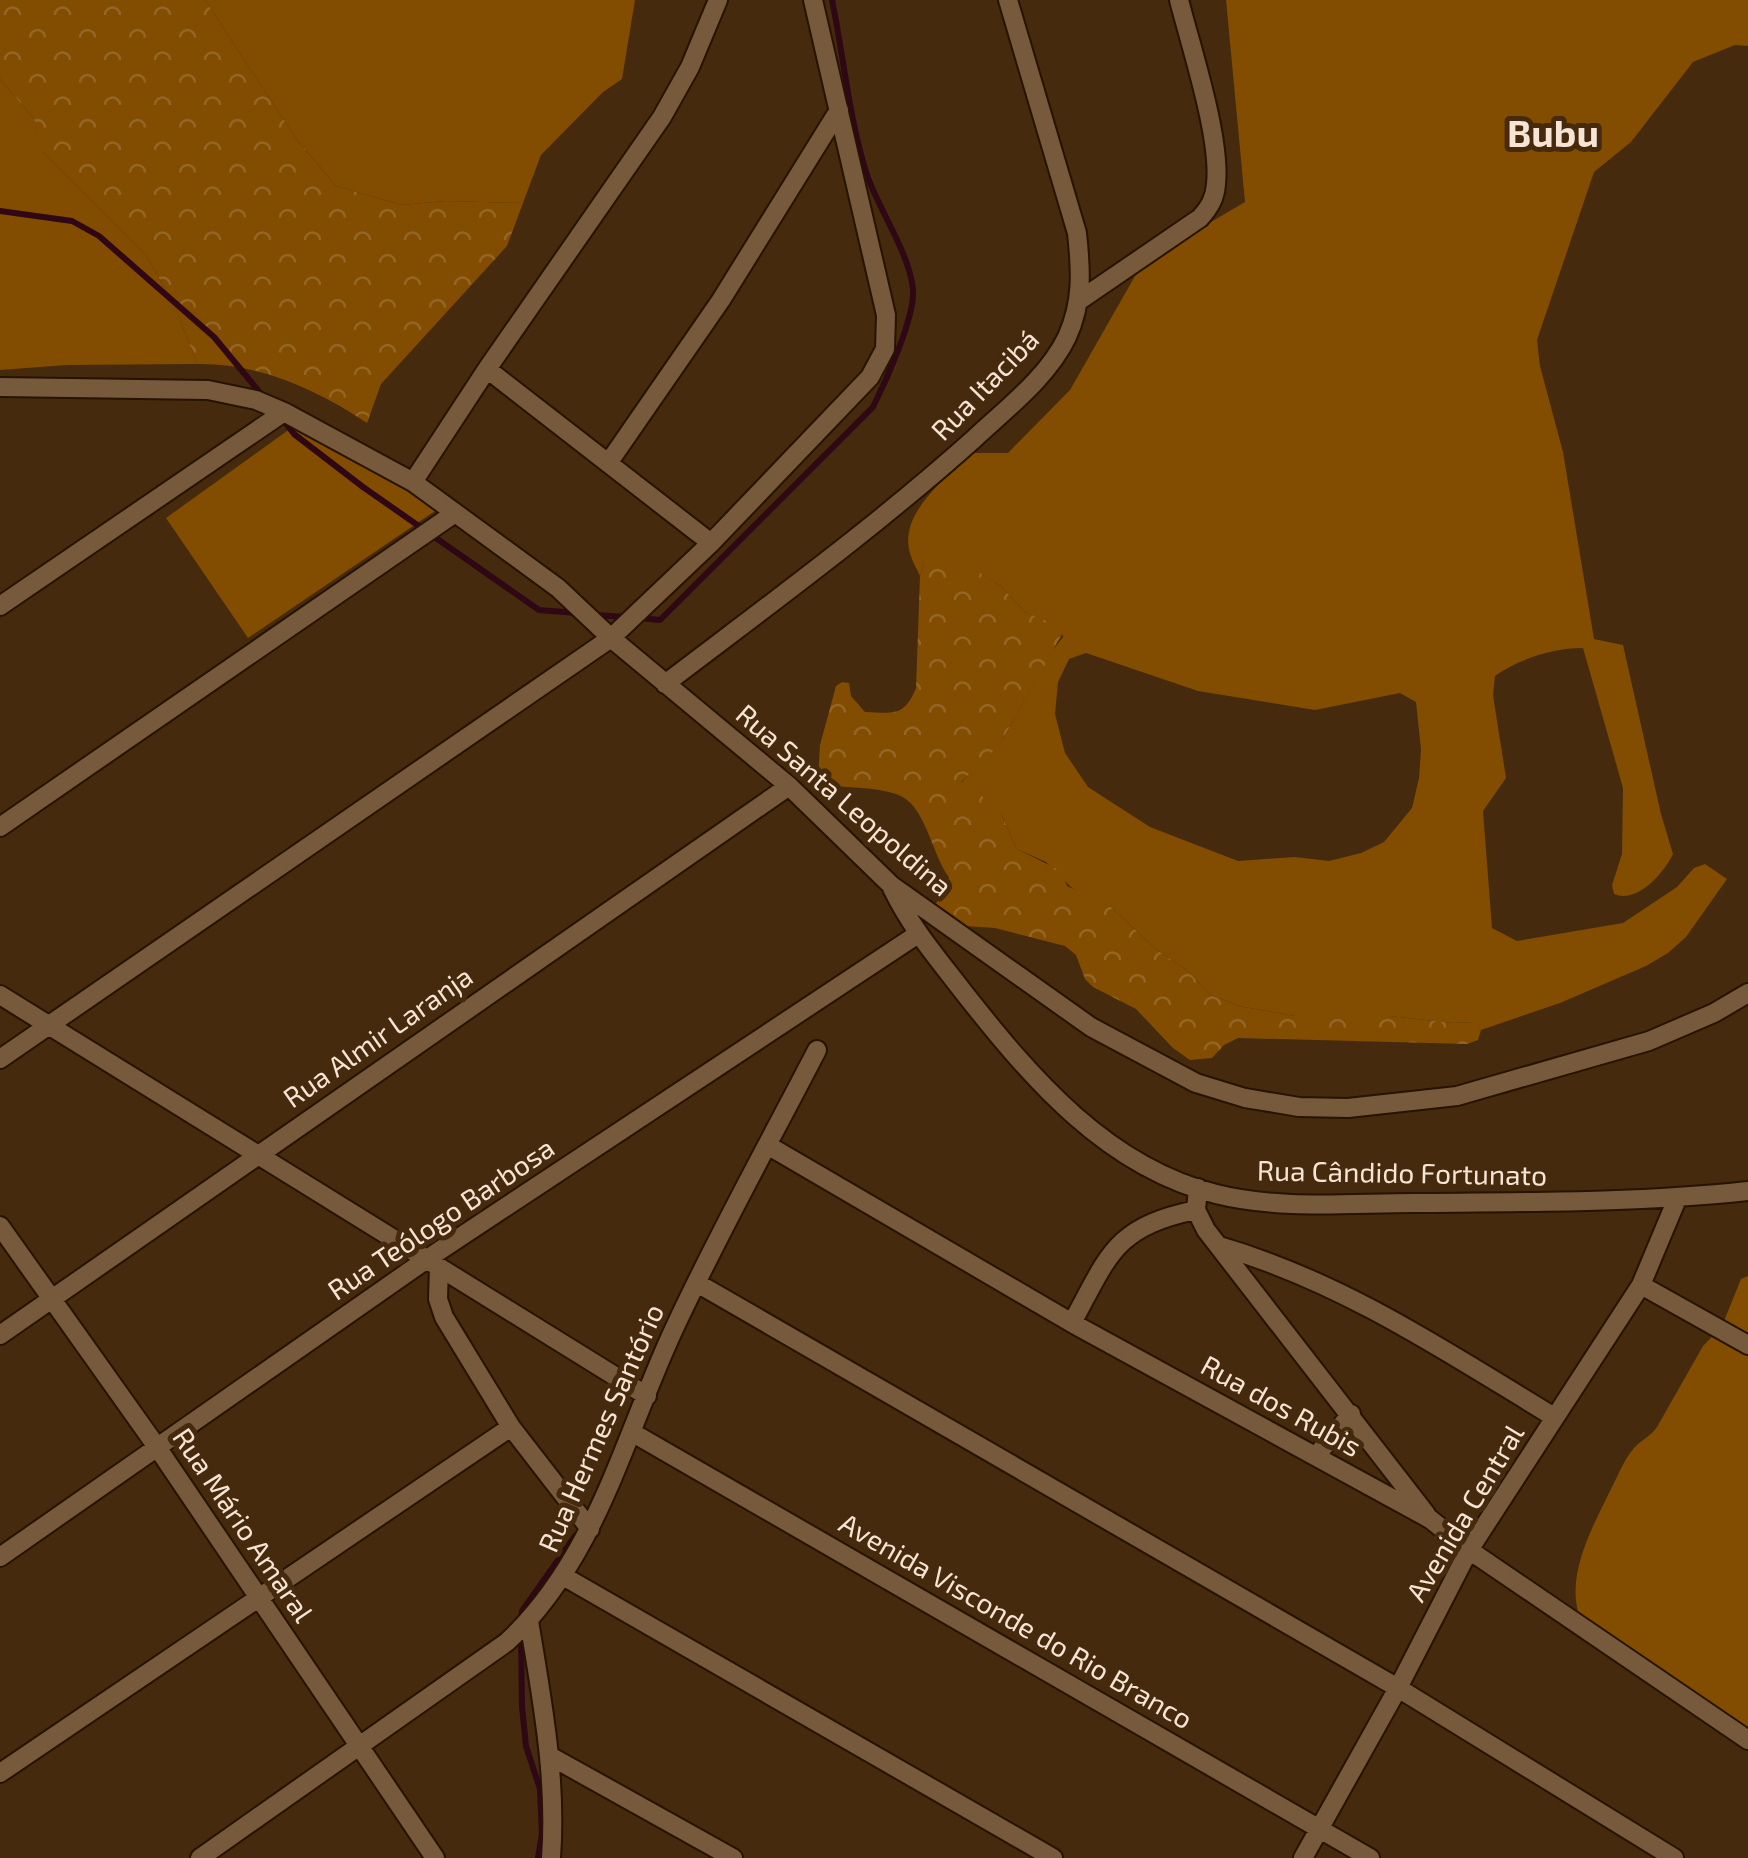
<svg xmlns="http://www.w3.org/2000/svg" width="1748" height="1858" font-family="'Exo 2',sans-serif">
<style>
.grass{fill:#824c01;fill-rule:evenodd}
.forest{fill:url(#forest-crowns)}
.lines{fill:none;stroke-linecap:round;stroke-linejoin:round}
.stream{stroke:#300715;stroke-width:6}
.street-casing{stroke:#271301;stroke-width:22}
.street{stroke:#77593c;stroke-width:18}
.labels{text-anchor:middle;stroke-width:10;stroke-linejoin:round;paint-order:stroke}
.street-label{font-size:28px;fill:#f6e4d4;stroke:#452a0d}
.district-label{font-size:38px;font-weight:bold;fill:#f6e4d4;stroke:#452a0d}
</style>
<defs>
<pattern id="forest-crowns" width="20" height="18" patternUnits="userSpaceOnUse" patternTransform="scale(2.5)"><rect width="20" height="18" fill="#824c01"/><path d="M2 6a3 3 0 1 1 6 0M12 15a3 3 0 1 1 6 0" fill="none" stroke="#946625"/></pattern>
</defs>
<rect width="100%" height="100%" fill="#452a0d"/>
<path class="grass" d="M205,0H635L622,79L603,92L541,155L523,203L445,201L402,205L336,186L297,140Z
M1226,0H1748V46L1735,45L1693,62L1631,142L1594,172L1537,340L1540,366L1563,452L1594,639L1623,645L1661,814L1673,854C1664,873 1637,904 1614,894L1612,885L1622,854L1623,788L1583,648C1553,648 1519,659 1495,676L1493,695L1506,778L1483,811L1492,928L1517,941L1623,923L1677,887L1694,868L1705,864L1727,879L1686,937L1668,953L1646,966L1560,1003L1481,1030L1473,1022L1453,1023L1389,1016H1295L1239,1006L1209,994L1188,971L1157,950L1111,907L1077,893L1046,862L1017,849L1002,816L961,783L1004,737L1052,651L1063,637L1061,629L1025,612L1001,586L961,562H924L920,576C917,569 912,561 910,553C898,513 947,477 973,453H1008L1070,390L1143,262L1245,202ZM1086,653L1198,691L1315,710L1400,693L1416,702L1421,750L1419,778L1412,808L1384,842L1361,853L1329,861L1295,857L1238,861L1150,827L1088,787L1065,753L1055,714L1058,682L1069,659Z
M0,79L34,119L43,152L145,254L174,304L197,364L67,365L0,370Z
M294,426L438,509L248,638L166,518Z
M1748,1276V1735L1582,1622C1562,1580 1593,1526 1611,1489C1618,1476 1624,1459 1634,1448C1641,1440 1650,1437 1657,1427L1703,1346L1722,1326L1741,1279Z"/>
<path class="forest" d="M0,0H205L297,140L336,186L402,205L445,201L523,203L507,246L381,384L367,423C316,389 258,363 197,364L174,304L145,254L42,151L34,119L0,79Z
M945,551L1001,586L1025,612L1065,629L1004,737L989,756L961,782L974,788L1002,816L1017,849L1061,871L1067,886L1111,907L1157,950L1188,971L1209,994L1239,1006L1295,1016H1389L1453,1023L1474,1022L1481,1030L1478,1040L1467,1044L1238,1038L1224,1045L1212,1058L1190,1060L1173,1048L1136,1009L1093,987L1085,979L1076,955L1065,946L995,928L950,925L933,908L946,888L949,877C931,854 926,803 896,794C875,787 848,788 826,785L818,779L820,745L836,686L842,682L849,683L851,696L865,712C894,713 904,717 916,688L920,576L924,562Z"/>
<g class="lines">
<path class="stream" d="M0,211L72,221L99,236L214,337L262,395
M280,416L294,434L363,487L539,610L577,613
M594,615L627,617
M639,618L660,620L873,407C886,381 915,317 913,290C910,254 879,210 867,175C849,119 844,58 832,0
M521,1621L522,1611L575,1536
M521,1634L522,1707L526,1746L540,1789L542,1834L538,1858"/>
<g class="street-casing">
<path id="street" d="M1080,300L1200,218C1210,207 1215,198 1216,184C1221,138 1191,47 1179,0
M487,369L711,543
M0,387L208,390L256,400L284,412L413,482L558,588L611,638L789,786L891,885L1091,1027L1196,1083L1245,1098L1299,1107L1348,1108L1457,1096L1649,1041L1714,1013L1748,993
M609,462L721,300L839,110
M413,482L487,369L662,117L690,67L718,0
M0,606L284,412
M665,684C770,604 877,526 975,438C1007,408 1048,377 1067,337C1083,302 1081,270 1077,233L1008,0
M0,827L455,513
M892,888C911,928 939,960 965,994C1032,1079 1107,1167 1216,1194C1280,1210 1349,1203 1414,1203C1525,1202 1637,1203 1748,1191
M0,995L647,1396
M0,1059L611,638L711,543L870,377L885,349L886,315L813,0
M769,1146L1072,1323L1430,1519L1469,1550L1748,1740
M1198,1188L1196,1210L1206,1230L1426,1514
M0,1226L157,1447L435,1858
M1219,1246C1341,1281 1447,1352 1554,1417
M439,1267L438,1299L444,1317L511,1427L590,1529
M697,1283L1398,1688L1674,1858
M1641,1285L1748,1345
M1072,1323C1109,1255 1114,1227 1196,1210
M0,1335L789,786
M633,1433L1370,1858
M1316,1456L1351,1414
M0,1557L427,1259L918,934
M563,1576L1053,1858
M529,1621C542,1700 557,1778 551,1858
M550,1756L733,1858
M0,1773L511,1427
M200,1858L507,1642C597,1558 624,1436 674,1329C718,1234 769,1143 817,1050
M1303,1858L1398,1688L1469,1550L1641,1285L1677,1199"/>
</g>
<use href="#street" class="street"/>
</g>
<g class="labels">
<g class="street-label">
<text transform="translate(985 385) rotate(-46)" y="10">Rua Itacibá</text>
<text transform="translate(844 800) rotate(41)" y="10">Rua Santa Leopoldina</text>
<text transform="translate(378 1037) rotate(-35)" y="10">Rua Almir Laranja</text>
<text transform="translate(1402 1173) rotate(1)" y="10">Rua Cândido Fortunato</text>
<text transform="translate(441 1219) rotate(-34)" y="10">Rua Teólogo Barbosa</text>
<text transform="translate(1281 1406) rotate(29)" y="10">Rua dos Rubis</text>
<text transform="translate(601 1428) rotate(-66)" y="10">Rua Hermes Santório</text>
<text transform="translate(1465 1513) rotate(-59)" y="10">Avenida Central</text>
<text transform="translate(243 1525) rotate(56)" y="10">Rua Mário Amaral</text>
<text transform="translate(1016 1621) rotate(30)" y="10">Avenida Visconde do Rio Branco</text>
</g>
<g class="district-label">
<text x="1553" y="147">Bubu</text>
</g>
</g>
</svg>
